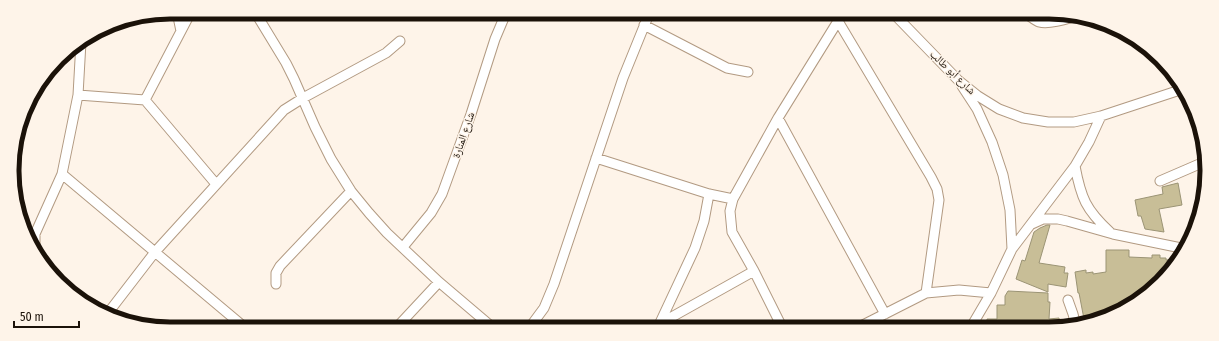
<svg xmlns="http://www.w3.org/2000/svg" width="1219" height="341" font-family="'Fira Sans Condensed','Noto Naskh Arabic',sans-serif">
<style>
.building{fill:#c8be97;stroke:#9b9475}
.lines{fill:none;stroke-linecap:round;stroke-linejoin:round}
.minor-casing{stroke:#b29a82;stroke-width:11}
.minor{stroke:#fff;stroke-width:9}
.labels{text-anchor:middle;stroke-width:3;stroke-linejoin:round;paint-order:stroke}
.street-label{font-size:11px;fill:#1b1209;stroke:#fef4e9}
.rim{fill:none;stroke:#1b1209;stroke-width:5}
</style>
<rect width="100%" height="100%" fill="#fef4e9"/>
<path class="building" d="M1178,183L1182,205L1159,209L1164,232L1145,229L1141,216H1138L1135,200L1163,194L1162,187Z
M1047,225H1050L1039,263L1065,267L1064,273H1068L1066,287L1048,284V292L1016,279L1022,260L1025,261L1034,232L1040,228Z
M1106,250H1129V257L1152,258V255H1160V258H1166V260L1178,259L1153,290L1129,305L1108,308L1109,314L1084,319L1079,293H1078L1075,272L1086,270V273L1093,272V274L1106,272Z
M1008,291L1048,293V302H1050L1049,319L1059,318L1060,328H987V319H997V305H1005V296Z"/>
<g class="lines">
<g class="minor-casing">
<path id="minor" d="M177,12L181,31
M255,12L286,63L294,79L315,127L331,159L351,191L369,213L387,233L439,282L492,327
M894,14L958,80L978,96L999,109L1023,118L1048,122H1074L1101,116L1183,89
M1028,15C1031,17 1036,21 1039,22C1050,25 1069,18 1079,15
M838,21L931,177L937,189L939,200L926,293
M644,25L727,68L748,72
M962,86L977,109L992,142L1003,175L1010,210L1012,249
M78,95L145,100L216,184
M145,100L191,12
M778,118L885,314
M596,158L709,194L733,199
M1075,166C1081,198 1086,210 1110,232
M62,174L243,326
M1160,181L1204,162
M1032,224L1043,219H1058L1067,221L1113,234L1186,249
M35,246V234L62,174L78,95L81,42
M403,247L431,213L442,194L471,114L495,39L506,13
M276,284V273L280,266L351,191
M1068,300L1073,314L1076,326
M108,313L155,252L284,110L303,98L386,53L400,41
M661,323L754,271
M398,326L439,282
M530,327L544,308L554,284L623,78L649,14
M658,327L695,248L704,221L709,194
M782,327L754,271L732,232L730,211L733,199L778,118L838,21L844,14
M859,327L926,293L959,290L991,293
M971,327L991,293L1012,249L1075,166L1089,142L1101,116"/>
</g>
<use href="#minor" class="minor"/>
</g>
<g class="labels">
<g class="street-label">
<text transform="translate(953 72) rotate(44)" y="4">شارع أبو طالب</text>
<text transform="translate(463 135) rotate(-71)" y="4">شارع المنارة</text>
</g>
</g>
<path d="M0 0H1219V341H0ZM170 19H1049A151 151 0 0 1 1200 170V171A151 151 0 0 1 1049 322H170A151 151 0 0 1 19 171V170A151 151 0 0 1 170 19Z" fill="#fef4e9" fill-rule="evenodd"/>
<path class="rim" d="M170 19H1049A151 151 0 0 1 1200 170V171A151 151 0 0 1 1049 322H170A151 151 0 0 1 19 171V170A151 151 0 0 1 170 19Z"/>
<path d="M14 321v6h65v-6" fill="none" stroke="#1b1209" stroke-width="2"/>
<text x="20" y="321" font-size="12" fill="#1b1209" stroke="#fef4e9" stroke-width="3" paint-order="stroke">50 m</text>
</svg>
